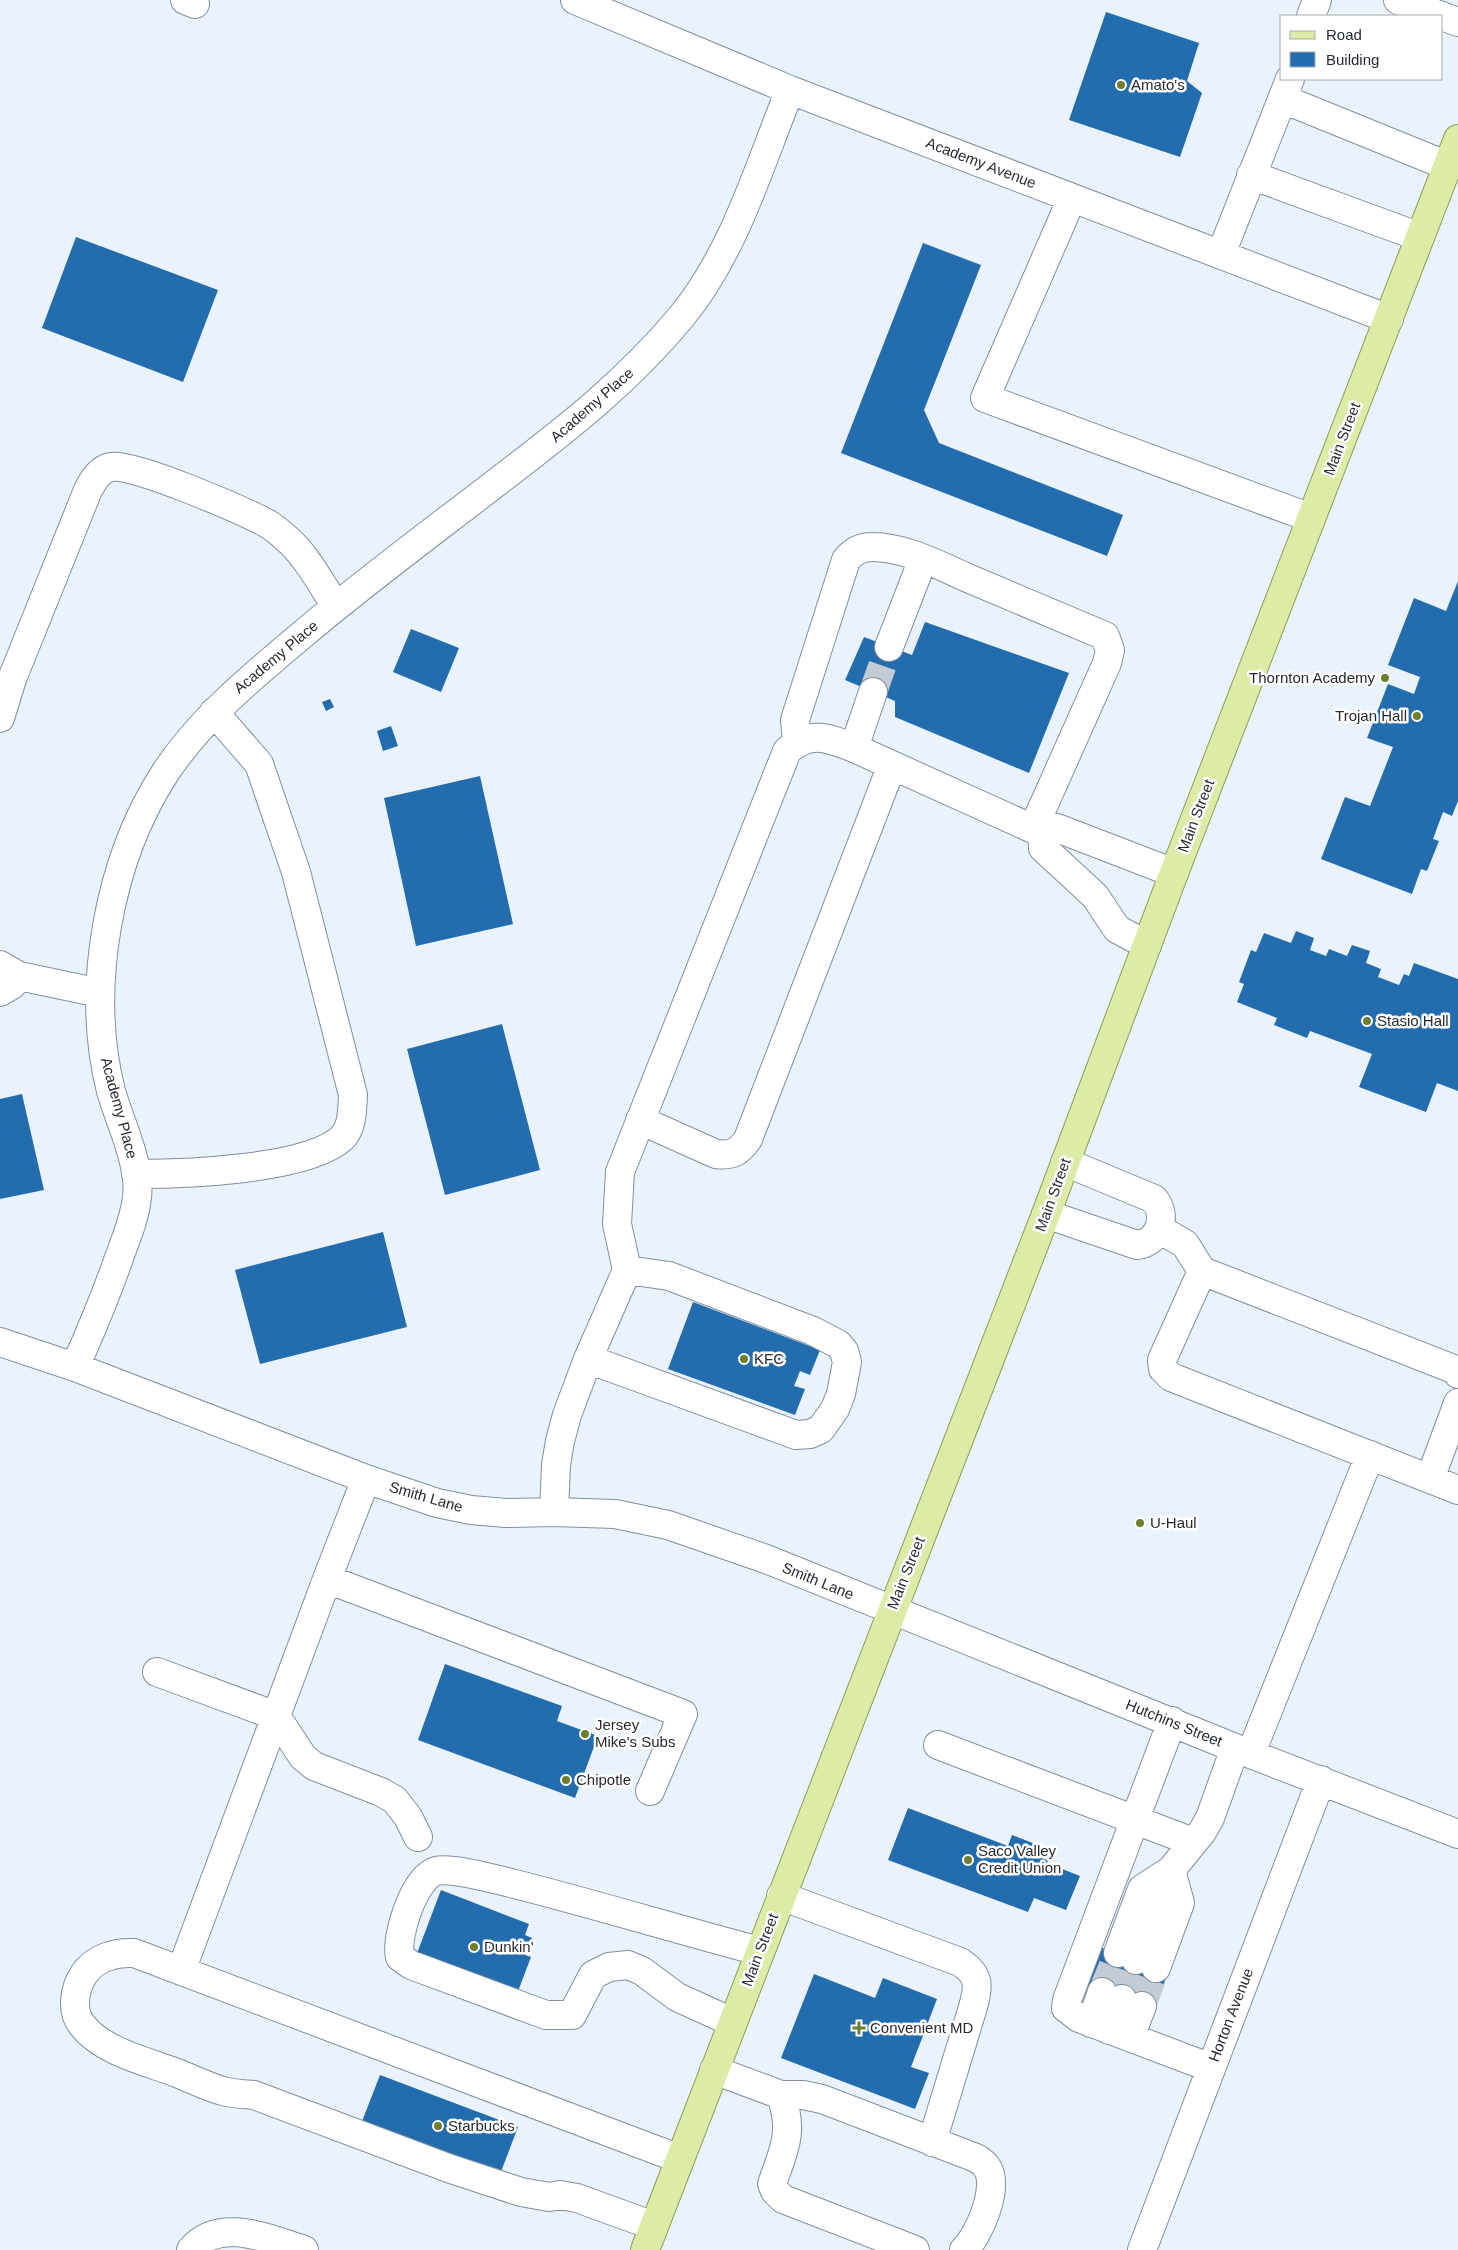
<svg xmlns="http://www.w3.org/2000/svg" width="1458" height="2250" font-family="Arial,sans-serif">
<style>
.building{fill:#236daf}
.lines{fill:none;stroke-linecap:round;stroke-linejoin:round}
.minor-tunnel{stroke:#c3cbd4;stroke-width:28;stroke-dasharray:28 14;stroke-linecap:butt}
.minor-casing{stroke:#818f9e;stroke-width:30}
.major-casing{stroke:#8d9f55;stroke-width:30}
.minor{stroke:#fff;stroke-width:28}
.major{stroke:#dceba5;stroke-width:28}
.poi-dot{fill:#6d7e2c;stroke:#fff;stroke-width:2}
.labels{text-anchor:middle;stroke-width:5;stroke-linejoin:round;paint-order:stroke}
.poi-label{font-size:15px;fill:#262b31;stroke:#fff;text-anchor:start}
.street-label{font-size:15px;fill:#262b31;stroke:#fff}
</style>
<rect width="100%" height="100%" fill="#eaf3fd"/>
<path class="building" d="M1106,12L1199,43L1187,81L1202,93L1180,157L1069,120Z
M76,237L218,290L183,382L42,328Z
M923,243L981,265L924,410L939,443L1123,515L1107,556L841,453Z
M1458,581V801L1452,816L1443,812L1433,839L1439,841L1427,871L1421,869L1412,894L1321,859L1345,797L1370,806L1393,747L1367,738L1388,684L1414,694L1420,677L1388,665L1414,598L1446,611Z
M925,622L1069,673L1029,773L895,717V701L845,680L864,637L912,655Z
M411,629L459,648L441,692L393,672Z
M330,699L334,707L326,711L322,702Z
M391,726L398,746L383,751L377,731Z
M480,776L513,924L416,946L384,798Z
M1296,931L1314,938L1310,950L1326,956L1329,949L1347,956L1352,945L1370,951L1366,963L1381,969L1378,977L1399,985L1404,974L1409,976L1414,963L1458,979V1091L1437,1083L1426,1112L1359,1087L1372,1054L1310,1031L1307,1038L1274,1025L1277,1018L1237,1002L1244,984L1239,982L1251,950L1256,952L1264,933L1291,943Z
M502,1024L540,1170L445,1195L407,1049Z
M22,1094L44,1190L0,1199V1099Z
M383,1232L407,1327L260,1364L235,1270Z
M693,1302L820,1350L810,1375L800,1371L794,1386L805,1389L795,1415L668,1369Z
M445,1664L562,1706L557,1721L598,1736L575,1798L418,1740Z
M908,1808L1008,1846L1012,1835L1043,1847L1039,1857L1048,1860L1047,1863L1080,1876L1066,1910L1034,1898L1028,1912L888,1860Z
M441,1890L529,1924L525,1935L532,1938L525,1955L531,1957L517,1994L416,1956Z
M1097,1946L1168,1972L1154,2011L1083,1985Z
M814,1974L875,1998L883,1978L937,1999L911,2067L929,2073L915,2109L781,2058Z
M380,2075L518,2127L499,2177L361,2124Z"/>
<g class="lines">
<path class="minor-tunnel" d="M873,692L889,647
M1102,1992L1118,1953
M1122,1999L1136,1960
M1142,2006L1156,1968"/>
<g class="minor-casing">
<path id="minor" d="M185,0L195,4
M575,0L790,90L1389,319
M1398,0L1458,22
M1311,16L1317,0
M1283,99L1448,166
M1251,175L1420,237
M1072,198L985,398L1311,518
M1221,254L1290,79
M889,647L923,559
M0,718L12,679L88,490C93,481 99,469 111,467C134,463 244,511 268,524C275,528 281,534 286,538C307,556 321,584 336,606
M797,742L795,720L846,560C853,551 861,547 872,547C906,547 940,566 970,579C1015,598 1060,617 1105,636L1110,650L1107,663L1033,829
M854,748L873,692
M1042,833L1043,848L1095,896L1117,929L1147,945
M0,965L19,976L100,993
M0,992L12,985L19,976
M640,1120L716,1154C732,1156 739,1152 748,1139L892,765
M136,1174C184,1174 307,1170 342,1138C353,1127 352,1109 353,1095L296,872L259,764L214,712
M1046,1214L1137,1245C1160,1242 1168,1216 1154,1199L1065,1162
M1159,1229L1185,1244L1202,1271L1456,1370L1458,1374
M1202,1271L1162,1360L1163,1369L1171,1377L1458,1490
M0,1342L75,1367L366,1479L437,1503L471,1510L506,1513L554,1512L615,1514L668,1525L766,1559L1235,1748L1458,1834
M588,1359L796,1435L810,1434L821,1429L835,1409L841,1394L847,1362L844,1351L838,1344L813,1331L669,1276L627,1270
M75,1367C91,1331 106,1295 119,1258C126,1238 135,1218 137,1197C141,1164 120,1123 111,1091C85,989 108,861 165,773C202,717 252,677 303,634C367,580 435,530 501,479C568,428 628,381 682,316C735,251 759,166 790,90
M1430,1479L1458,1403
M554,1512L556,1465L560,1441L567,1415L588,1359L627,1270L617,1224L620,1172L787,751C810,730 828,738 854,748L1042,833L1057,828L1174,873
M327,1579L683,1714L650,1791
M157,1672L276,1716L303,1757L314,1766L381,1792L395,1800L408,1817L418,1837
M1172,1721L1067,2000L1066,2008L1079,2018L1211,2068
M938,1745L1193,1842
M1251,1753L1370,1455
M781,1896L960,1962C980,1975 979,1986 973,2007L932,2142
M1118,1953L1142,1889L1171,1870
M1136,1960L1171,1870L1202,1832L1210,1818L1235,1748
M1156,1968L1180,1903L1171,1870
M181,1971L327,1579L366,1479
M732,2022L677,1997L642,1971L628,1965L609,1967L593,1975L572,2015H546L411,1965L400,1957C395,1937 414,1878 436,1871C452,1867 494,1879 511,1883C594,1904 676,1929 759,1951
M1091,2023L1102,1992
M1109,2030L1122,1999
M1130,2037L1142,2006
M714,2070L781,2095H803L822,2099L976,2158C979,2160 984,2163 986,2166C1001,2185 979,2236 964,2250
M781,2095C794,2133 784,2149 772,2184L775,2191L783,2199L915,2250
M654,2226L577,2198L560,2195L549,2197L521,2192L451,2169L254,2095C244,2094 233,2094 223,2091C208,2087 192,2079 177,2073C146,2061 103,2052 82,2025C71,2011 74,1989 84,1974C95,1958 115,1952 134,1953L680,2159
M191,2250C219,2216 269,2239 304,2250
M1142,2250L1321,1780"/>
</g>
<g class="major-casing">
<path id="major" d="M645,2250L1046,1214L1174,873L1458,139"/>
</g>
<use href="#minor" class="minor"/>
<use href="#major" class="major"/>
</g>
<g class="poi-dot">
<circle cx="1121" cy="85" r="5"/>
<circle cx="1385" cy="678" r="5"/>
<circle cx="1417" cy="716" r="5"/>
<circle cx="1367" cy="1021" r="5"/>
<circle cx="744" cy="1359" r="5"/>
<circle cx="1140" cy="1523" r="5"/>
<circle cx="585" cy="1734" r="5"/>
<circle cx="566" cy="1780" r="5"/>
<circle cx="968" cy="1860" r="5"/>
<circle cx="474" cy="1947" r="5"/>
<path d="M856.5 2020.5h5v5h5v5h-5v5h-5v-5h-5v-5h5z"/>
<circle cx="438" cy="2126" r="5"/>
</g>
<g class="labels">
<g class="poi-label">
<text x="1131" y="90">Amato's</text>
<text x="1375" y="683" text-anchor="end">Thornton Academy</text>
<text x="1407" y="721" text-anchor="end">Trojan Hall</text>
<text x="1377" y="1026">Stasio Hall</text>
<text x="754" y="1364">KFC</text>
<text x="1150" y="1528">U-Haul</text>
<text x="595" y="1730">Jersey<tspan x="595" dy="17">Mike's Subs</tspan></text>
<text x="576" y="1785">Chipotle</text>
<text x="978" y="1856">Saco Valley<tspan x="978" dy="17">Credit Union</tspan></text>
<text x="484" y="1952">Dunkin'</text>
<text x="870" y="2033">Convenient MD</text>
<text x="448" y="2131">Starbucks</text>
</g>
<g class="street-label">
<text transform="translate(981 163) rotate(21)" y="5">Academy Avenue</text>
<text transform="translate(592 405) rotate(-41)" y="5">Academy Place</text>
<text transform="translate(1342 439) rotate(-69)" y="5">Main Street</text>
<text transform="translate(276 657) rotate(-40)" y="5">Academy Place</text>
<text transform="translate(1196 816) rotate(-69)" y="5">Main Street</text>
<text transform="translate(119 1108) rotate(75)" y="5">Academy Place</text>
<text transform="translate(1053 1195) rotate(-70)" y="5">Main Street</text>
<text transform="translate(426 1497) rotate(16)" y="5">Smith Lane</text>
<text transform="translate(906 1573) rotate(-68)" y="5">Main Street</text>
<text transform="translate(818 1581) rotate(22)" y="5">Smith Lane</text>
<text transform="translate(1174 1723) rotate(22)" y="5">Hutchins Street</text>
<text transform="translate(760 1950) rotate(-69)" y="5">Main Street</text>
<text transform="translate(1231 2015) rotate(-69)" y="5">Horton Avenue</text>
</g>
</g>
<rect x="1280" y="15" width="162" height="65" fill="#ffffff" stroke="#a8aaad"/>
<rect x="1290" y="31" width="25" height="8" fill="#dceba5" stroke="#a8aaad"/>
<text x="1326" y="40" font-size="15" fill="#262b31">Road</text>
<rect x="1290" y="52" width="25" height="15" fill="#236daf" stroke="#a8aaad"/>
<text x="1326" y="65" font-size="15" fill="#262b31">Building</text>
</svg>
